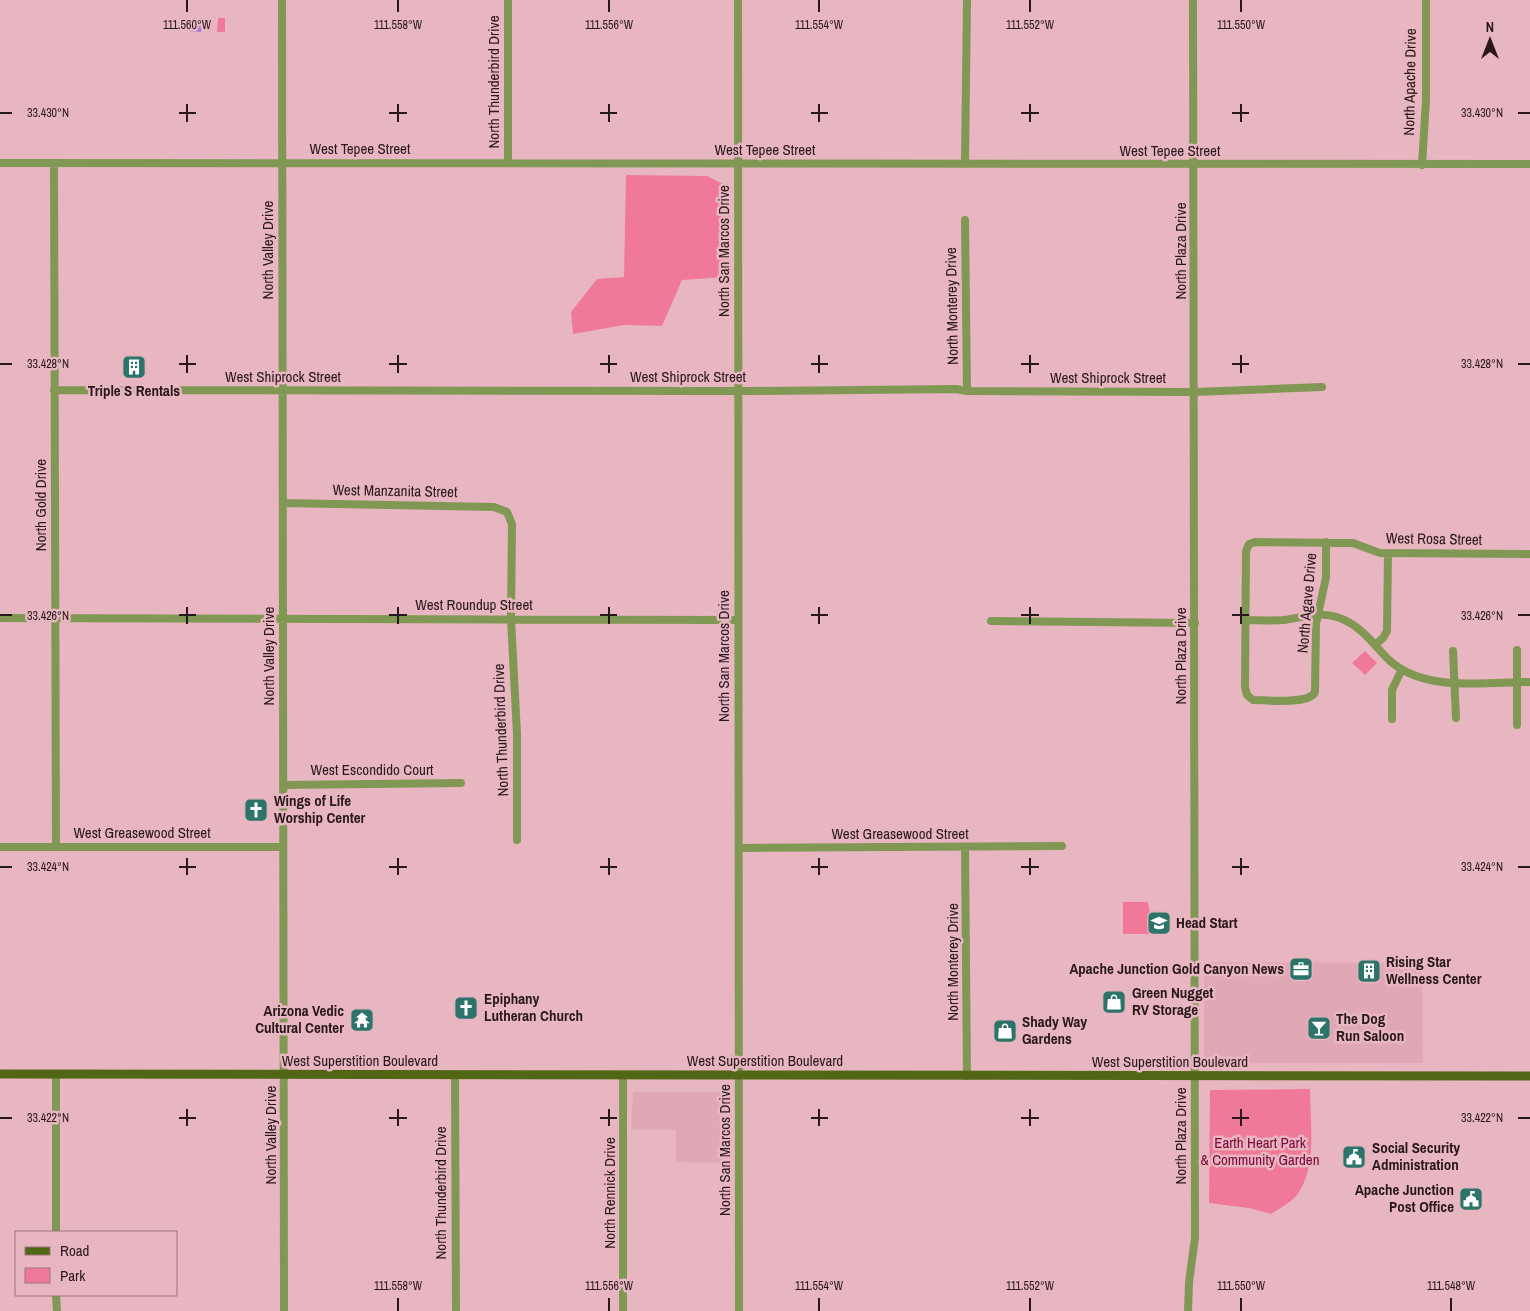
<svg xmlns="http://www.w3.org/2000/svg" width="1530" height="1311" font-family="'Archivo Narrow',sans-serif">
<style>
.built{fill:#e0a7b4}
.green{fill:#f0799a}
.water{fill:#a879de}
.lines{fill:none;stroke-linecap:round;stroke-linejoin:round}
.minor{stroke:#819754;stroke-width:8}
.major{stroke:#516715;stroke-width:9}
.ticks{fill:none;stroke:#28171b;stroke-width:2}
.labels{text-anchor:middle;stroke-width:5;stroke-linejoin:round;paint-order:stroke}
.street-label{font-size:15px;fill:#28171b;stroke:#e8b6c1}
.poi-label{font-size:15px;font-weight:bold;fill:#28171b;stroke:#e8b6c1;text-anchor:start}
.park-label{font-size:15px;fill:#790638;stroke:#e8b6c1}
.ticks-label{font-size:12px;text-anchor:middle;fill:#28171b;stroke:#e8b6c1;stroke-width:5;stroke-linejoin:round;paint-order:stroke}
</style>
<rect width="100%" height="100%" fill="#e8b6c1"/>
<path class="built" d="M1204,962L1422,963L1423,1063H1211L1204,1057Z
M633,1092H729L732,1095L731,1163L676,1162V1130H631Z"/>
<path class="green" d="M218,18H225V32H217Z
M626,175L707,176L731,188L727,277L682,280L662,326L624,325L573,334L571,312L597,279L624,277Z
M1365,651L1377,663L1365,675L1352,663Z
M1123,902H1148L1150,913H1153L1152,934H1123Z
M1310,1089C1310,1121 1317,1164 1299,1192C1294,1201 1280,1208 1271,1214L1249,1208L1209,1203L1210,1090Z"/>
<path class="water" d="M187,24L201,25V32L187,31Z"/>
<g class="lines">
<path class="minor" d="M282,0L284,1311
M738,0L739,1311
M0,163L1530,164
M54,163L56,847
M508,163V0
M965,164L967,0
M1422,165L1426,100V0
M965,220L967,391
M54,390L751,391L956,389L967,391L1195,392L1322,387
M283,503L494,507L507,512L512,524L511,619L517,734V840
M1326,542V577L1316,624L1315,692C1309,705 1267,700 1253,700L1247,695L1245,687L1246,551L1249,544L1255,542L1353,543L1380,553L1530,554
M0,618L738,620
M1245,620C1258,620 1271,621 1284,620C1301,618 1319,611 1337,617C1361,625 1372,643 1389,660C1425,693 1486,682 1530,682
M991,621L1195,623
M1376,644L1383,638L1387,631L1388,554
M1453,651L1456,718
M1392,719V690L1402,669
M1517,725V650
M283,785L461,783
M0,847H283
M965,847L967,1076
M739,848L1062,846
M56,1074V1232
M455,1075L456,1311
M56,1295L57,1311
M623,1311V1075
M1188,1311L1189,1282L1195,1238L1193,0"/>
<path class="major" d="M0,1074L1530,1076"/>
</g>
<path class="ticks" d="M187,0V12M398,0V12M609,0V12M819,0V12M1030,0V12M1241,0V12M187,104V122M398,104V122M609,104V122M819,104V122M1030,104V122M1241,104V122M0,113H12M179,113H196M389,113H407M600,113H617M811,113H828M1021,113H1039M1232,113H1249M1518,113H1530M187,355V373M398,355V373M609,355V373M819,355V373M1030,355V373M1241,355V373M0,364H12M179,364H196M389,364H407M600,364H617M811,364H828M1021,364H1039M1232,364H1249M1518,364H1530M187,607V624M398,607V624M609,607V624M819,607V624M1030,607V624M1241,607V624M0,615H12M179,615H196M389,615H407M600,615H617M811,615H828M1021,615H1039M1232,615H1249M1518,615H1530M187,858V875M398,858V875M609,858V875M819,858V875M1030,858V875M1241,858V875M0,867H12M179,867H196M389,867H407M600,867H617M811,867H828M1021,867H1039M1232,867H1249M1518,867H1530M187,1109V1126M398,1109V1126M609,1109V1126M819,1109V1126M1030,1109V1126M1241,1109V1126M0,1118H12M179,1118H196M389,1118H407M600,1118H617M811,1118H828M1021,1118H1039M1232,1118H1249M1518,1118H1530M398,1298V1311M609,1298V1311M819,1298V1311M1030,1298V1311M1241,1298V1311M1451,1298V1311"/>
<defs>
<g id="building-square" transform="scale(1.25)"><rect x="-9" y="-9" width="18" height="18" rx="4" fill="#2c736a" stroke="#e8b6c1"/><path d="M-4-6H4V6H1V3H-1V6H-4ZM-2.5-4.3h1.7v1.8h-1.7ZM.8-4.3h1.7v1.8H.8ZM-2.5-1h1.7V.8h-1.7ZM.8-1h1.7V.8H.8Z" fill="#fff"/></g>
<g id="church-square" transform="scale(1.25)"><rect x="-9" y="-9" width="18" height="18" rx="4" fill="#2c736a" stroke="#e8b6c1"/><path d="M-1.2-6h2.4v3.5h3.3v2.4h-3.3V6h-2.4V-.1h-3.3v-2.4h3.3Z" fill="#fff"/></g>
<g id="school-square" transform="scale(1.25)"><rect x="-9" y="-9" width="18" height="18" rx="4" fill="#2c736a" stroke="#e8b6c1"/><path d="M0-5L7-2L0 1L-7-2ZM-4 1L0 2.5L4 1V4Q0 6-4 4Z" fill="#fff"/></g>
<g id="office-square" transform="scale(1.25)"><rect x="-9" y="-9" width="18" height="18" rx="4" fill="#2c736a" stroke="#e8b6c1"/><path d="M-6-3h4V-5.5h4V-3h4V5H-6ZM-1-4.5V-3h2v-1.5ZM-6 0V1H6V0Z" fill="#fff"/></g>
<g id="shop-square" transform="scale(1.25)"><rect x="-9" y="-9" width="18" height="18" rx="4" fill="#2c736a" stroke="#e8b6c1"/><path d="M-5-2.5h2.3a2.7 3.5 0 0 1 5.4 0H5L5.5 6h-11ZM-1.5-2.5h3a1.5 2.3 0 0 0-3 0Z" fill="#fff"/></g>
<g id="temple-square" transform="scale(1.25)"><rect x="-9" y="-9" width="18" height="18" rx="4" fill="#2c736a" stroke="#e8b6c1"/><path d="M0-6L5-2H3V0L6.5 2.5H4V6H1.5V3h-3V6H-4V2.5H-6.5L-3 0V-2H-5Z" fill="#fff"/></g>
<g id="bar-square" transform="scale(1.25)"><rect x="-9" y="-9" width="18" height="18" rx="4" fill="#2c736a" stroke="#e8b6c1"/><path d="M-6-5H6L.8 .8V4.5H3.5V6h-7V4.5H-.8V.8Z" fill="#fff"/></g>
<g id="civic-square" transform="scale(1.25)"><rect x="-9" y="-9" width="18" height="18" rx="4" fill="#2c736a" stroke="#e8b6c1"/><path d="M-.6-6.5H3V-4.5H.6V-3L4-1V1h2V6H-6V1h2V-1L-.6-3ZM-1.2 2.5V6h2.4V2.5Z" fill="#fff"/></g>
</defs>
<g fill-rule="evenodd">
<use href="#building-square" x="134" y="367"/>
<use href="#church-square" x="256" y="810"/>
<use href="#school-square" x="1159" y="923"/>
<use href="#office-square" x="1301" y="969"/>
<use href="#building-square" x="1369" y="971"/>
<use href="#shop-square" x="1114" y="1002"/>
<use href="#church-square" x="466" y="1008"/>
<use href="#temple-square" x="362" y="1020"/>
<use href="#bar-square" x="1319" y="1028"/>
<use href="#shop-square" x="1005" y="1031"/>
<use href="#civic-square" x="1354" y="1157"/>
<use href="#civic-square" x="1471" y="1199"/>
</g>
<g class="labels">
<g class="street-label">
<text transform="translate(494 82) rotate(-90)" y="5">North Thunderbird Drive</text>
<text transform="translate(1410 82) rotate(-89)" y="5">North Apache Drive</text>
<text x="360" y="154">West Tepee Street</text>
<text x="765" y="155">West Tepee Street</text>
<text x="1170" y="156">West Tepee Street</text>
<text transform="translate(268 250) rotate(-90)" y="5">North Valley Drive</text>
<text transform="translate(724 251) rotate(-90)" y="5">North San Marcos Drive</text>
<text transform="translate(1181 251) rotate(-90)" y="5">North Plaza Drive</text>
<text transform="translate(952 306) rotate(-91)" y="5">North Monterey Drive</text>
<text x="283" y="382">West Shiprock Street</text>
<text x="688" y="382">West Shiprock Street</text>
<text x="1108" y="383">West Shiprock Street</text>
<text transform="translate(395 491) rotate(1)" y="5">West Manzanita Street</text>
<text transform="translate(41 505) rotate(-90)" y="5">North Gold Drive</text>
<text transform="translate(1434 539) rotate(1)" y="5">West Rosa Street</text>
<text transform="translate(1307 603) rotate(-85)" y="5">North Agave Drive</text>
<text x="474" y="610">West Roundup Street</text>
<text transform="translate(269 656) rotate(-90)" y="5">North Valley Drive</text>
<text transform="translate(724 656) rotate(-90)" y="5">North San Marcos Drive</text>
<text transform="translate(1181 656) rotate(-90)" y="5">North Plaza Drive</text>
<text transform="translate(501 730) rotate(-92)" y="5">North Thunderbird Drive</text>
<text x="372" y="775">West Escondido Court</text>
<text x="142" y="838">West Greasewood Street</text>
<text x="900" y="839">West Greasewood Street</text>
<text transform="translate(953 962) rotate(-90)" y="5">North Monterey Drive</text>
<text x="360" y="1066">West Superstition Boulevard</text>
<text x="765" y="1066">West Superstition Boulevard</text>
<text x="1170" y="1067">West Superstition Boulevard</text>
<text transform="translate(271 1135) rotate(-90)" y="5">North Valley Drive</text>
<text transform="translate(1181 1136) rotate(-90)" y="5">North Plaza Drive</text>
<text transform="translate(725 1150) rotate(-90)" y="5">North San Marcos Drive</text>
<text transform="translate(441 1193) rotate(-90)" y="5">North Thunderbird Drive</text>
<text transform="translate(610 1193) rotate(-90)" y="5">North Rennick Drive</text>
</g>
<g class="poi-label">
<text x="134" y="396" text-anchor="middle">Triple S Rentals</text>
<text x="274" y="806">Wings of Life<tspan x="274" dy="17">Worship Center</tspan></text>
<text x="1176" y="928">Head Start</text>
<text x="1386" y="967">Rising Star<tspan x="1386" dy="17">Wellness Center</tspan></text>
<text x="1284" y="974" text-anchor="end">Apache Junction Gold Canyon News</text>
<text x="1132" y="998">Green Nugget<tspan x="1132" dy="17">RV Storage</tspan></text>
<text x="484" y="1004">Epiphany<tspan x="484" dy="17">Lutheran Church</tspan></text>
<text x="344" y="1016" text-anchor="end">Arizona Vedic<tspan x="344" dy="17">Cultural Center</tspan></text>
<text x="1336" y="1024">The Dog<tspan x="1336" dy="17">Run Saloon</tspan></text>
<text x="1022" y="1027">Shady Way<tspan x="1022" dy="17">Gardens</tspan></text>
<text x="1372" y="1153">Social Security<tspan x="1372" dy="17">Administration</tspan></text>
<text x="1454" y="1195" text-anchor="end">Apache Junction<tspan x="1454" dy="17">Post Office</tspan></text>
</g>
<g class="park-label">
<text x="1260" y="1148">Earth Heart Park<tspan x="1260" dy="17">&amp; Community Garden</tspan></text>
</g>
</g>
<g class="ticks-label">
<text x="187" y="29">111.560°W</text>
<text x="398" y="29">111.558°W</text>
<text x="609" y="29">111.556°W</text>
<text x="819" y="29">111.554°W</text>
<text x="1030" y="29">111.552°W</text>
<text x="1241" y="29">111.550°W</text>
<text x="48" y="117">33.430°N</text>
<text x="1482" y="117">33.430°N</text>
<text x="48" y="368">33.428°N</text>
<text x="1482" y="368">33.428°N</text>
<text x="48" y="620">33.426°N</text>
<text x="1482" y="620">33.426°N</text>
<text x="48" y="871">33.424°N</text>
<text x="1482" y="871">33.424°N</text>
<text x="48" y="1122">33.422°N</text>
<text x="1482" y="1122">33.422°N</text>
<text x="398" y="1290">111.558°W</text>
<text x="609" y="1290">111.556°W</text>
<text x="819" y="1290">111.554°W</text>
<text x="1030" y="1290">111.552°W</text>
<text x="1241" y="1290">111.550°W</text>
<text x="1451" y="1290">111.548°W</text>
</g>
<rect x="15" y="1231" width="162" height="65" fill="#e8b6c1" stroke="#9b767f"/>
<rect x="25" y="1247" width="25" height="8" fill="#516715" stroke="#9b767f"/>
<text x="60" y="1256" font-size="15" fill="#28171b">Road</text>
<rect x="25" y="1268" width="25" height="15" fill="#f0799a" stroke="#9b767f"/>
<text x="60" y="1281" font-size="15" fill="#28171b">Park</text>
<g transform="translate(1490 40)" stroke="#e8b6c1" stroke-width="4" paint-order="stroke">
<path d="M0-4L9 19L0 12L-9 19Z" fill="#28171b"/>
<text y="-8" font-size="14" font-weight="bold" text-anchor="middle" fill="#28171b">N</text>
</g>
</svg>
